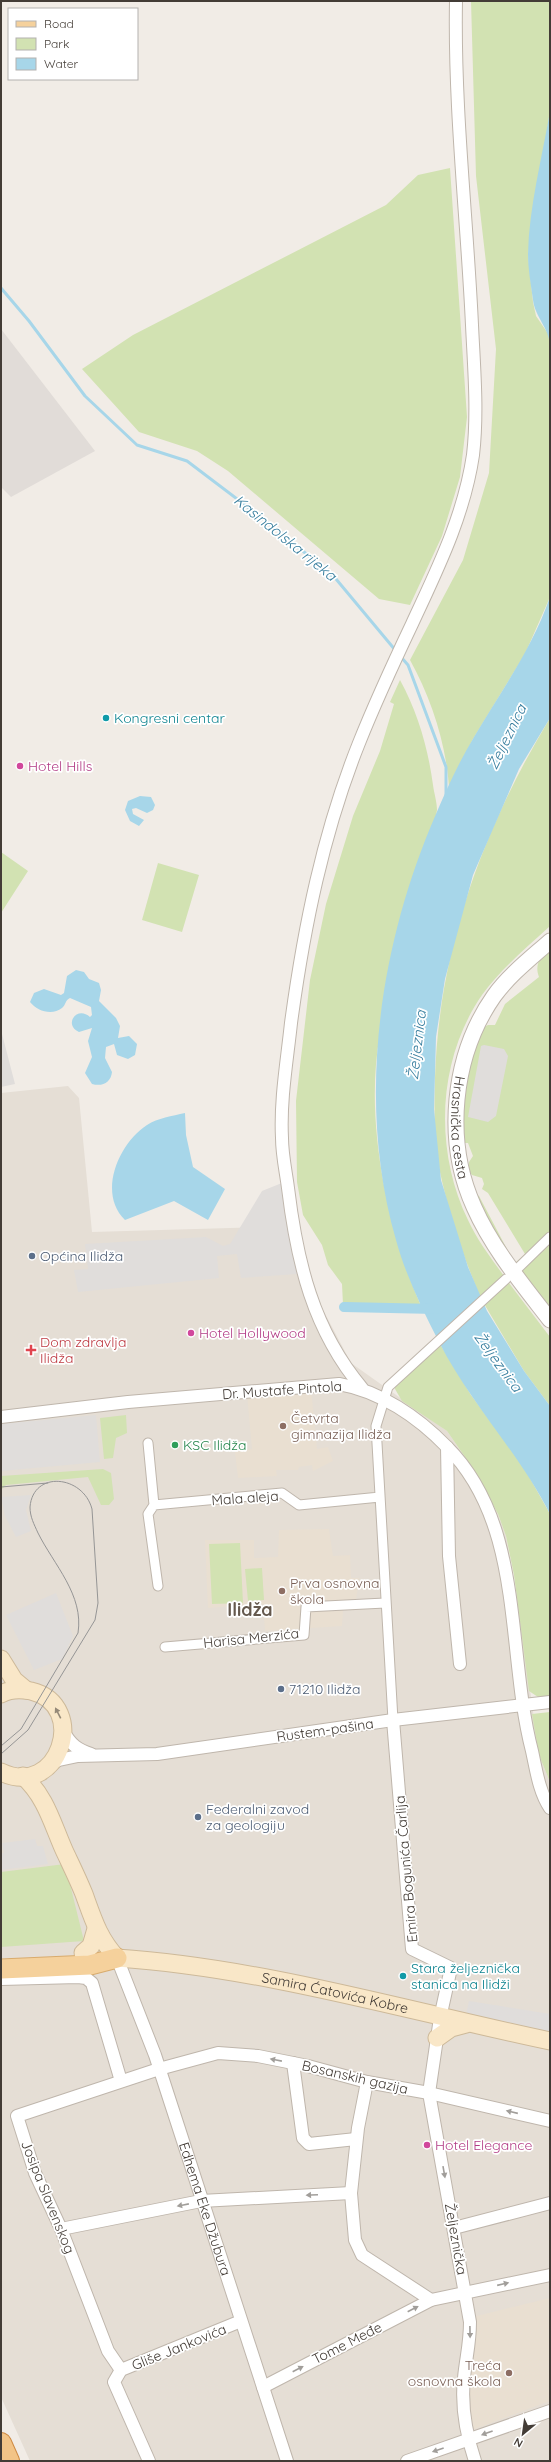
<svg xmlns="http://www.w3.org/2000/svg" width="551" height="2462" font-family="Quicksand,sans-serif">
<style>
.residential{fill:#e5ded5}
.industrial{fill:#e1dcd8}
.education{fill:#e9dfd1}
.green{fill:#d2e2b2}
.parking{fill:#e0dddb}
.water{fill:#a7d6e9}
.lines{fill:none;stroke-linecap:round;stroke-linejoin:round}
.stream{stroke:#a7d6e9;stroke-width:3}
.canal{stroke:#a7d6e9;stroke-width:10}
.pedestrian-casing{stroke:#bfb6ac;stroke-width:11}
.minor-casing{stroke:#bfb6ac;stroke-width:14}
.tertiary-casing{stroke:#bfb6ac;stroke-width:17}
.secondary-casing{stroke:#cdb999;stroke-width:19}
.primary-casing{stroke:#d8ab6d;stroke-width:21}
.trunk-casing{stroke:#ce8a43;stroke-width:22}
.pedestrian{stroke:#fff;stroke-width:9}
.minor{stroke:#fff;stroke-width:12}
.tertiary{stroke:#fff;stroke-width:15}
.secondary{stroke:#f9e7c8;stroke-width:17}
.primary{stroke:#f5d19c;stroke-width:19}
.trunk{stroke:#f2c487;stroke-width:20}
.tram{stroke:#959595;stroke-width:1}
.oneway{fill:#958978}
.oneway2{fill:#a19e9a}
.culture-dot{fill:#0f9aa8;stroke:#fff;stroke-width:1.5}
.hotel-dot{fill:#d1479c;stroke:#fff;stroke-width:1.5}
.service-dot{fill:#5c6f8a;stroke:#fff;stroke-width:1.5}
.health-dot{fill:#e0444e;stroke:#fff;stroke-width:1.5}
.education-dot{fill:#8d6e63;stroke:#fff;stroke-width:1.5}
.leisure-dot{fill:#2e9e5b;stroke:#fff;stroke-width:1.5}
.labels{text-anchor:middle;stroke-width:3.5;stroke-linejoin:round;paint-order:stroke}
.culture-label{font-size:14px;fill:#0d838f;stroke:#fff;text-anchor:start}
.hotel-label{font-size:14px;fill:#b23c85;stroke:#fff;text-anchor:start}
.street-label{font-size:14px;fill:#433c36;stroke:#fff}
.service-label{font-size:14px;fill:#4e5e75;stroke:#fff;text-anchor:start}
.health-label{font-size:14px;fill:#be3a42;stroke:#fff;text-anchor:start}
.education-label{font-size:14px;fill:#785e54;stroke:#fff;text-anchor:start}
.leisure-label{font-size:14px;fill:#27864d;stroke:#fff;text-anchor:start}
.water-label{font-size:15px;font-style:italic;fill:#377e9e;stroke:#fff}
.district-label{font-size:18px;font-weight:bold;fill:#65594e;stroke:#fff}
</style>
<rect width="100%" height="100%" fill="#f1ece6"/>
<path class="residential" d="M68,1086L79,1098L92,1232L295,1226L322,1308L351,1363L447,1431L474,1470L498,1514L506,1536L519,1609L539,1755L550,1782V2461H30L1,2397V1093Z"/>
<path class="industrial" d="M1,329L95,451L11,497L1,487Z"/>
<path class="education" d="M311,1389L317,1449L328,1447L333,1461L313,1471L312,1465L299,1467L298,1470H276L277,1476L238,1478L235,1452L252,1449L247,1394Z
M329,1529L333,1556L350,1555L351,1578H359L355,1608L343,1610L342,1626L265,1631L263,1604L208,1608L205,1540H254V1558L278,1557L279,1530Z
M550,2298V2401L472,2430L465,2396L473,2317Z"/>
<path class="green" d="M471,1H550V111L528,255L533,302L536,316L549,335L550,345V597L525,654L473,739L449,787C446,743 431,698 410,660L463,560L489,473L496,349L476,176Z
M450,168L467,417L460,477L442,536L410,605L379,599L228,471L197,451L139,432L82,369L133,335L386,205L418,175Z
M400,680C418,713 428,748 433,785C434,793 437,802 437,810C435,826 424,841 421,856C406,915 390,974 380,1034C364,1120 387,1227 421,1306L343,1305L342,1284L328,1265L322,1245L303,1215L297,1182L296,1101L310,980L326,904L353,816L380,751L394,704L390,702Z
M550,718V926C526,948 501,969 482,995C437,1060 434,1150 468,1220C477,1240 491,1258 504,1276L480,1297C465,1260 451,1221 442,1181C434,1148 434,1112 435,1078C439,948 483,829 550,718Z
M1,852L28,871L1,913Z
M158,863L199,875L182,932L142,920Z
M550,948V1309L514,1264L525,1254L488,1193L482,1189L484,1184L482,1178L472,1175L469,1171V1162L473,1156L468,1143H464C460,1101 467,1066 484,1027L488,1025H495L505,1004L539,977C534,964 541,956 550,948Z
M477,1195L479,1196L508,1251L486,1219Z
M506,1279L550,1337V1406L524,1371L483,1302Z
M440,1344L471,1395L522,1464L550,1514V1696L538,1697L529,1691L514,1575L506,1536L498,1514L474,1470L447,1431L402,1401L395,1389L394,1384Z
M126,1415L127,1433L116,1438L113,1458L104,1459L100,1418Z
M103,1469L111,1473L114,1499L109,1505H101L88,1477L6,1485L1,1490V1476Z
M240,1543L243,1603L212,1604L209,1544Z
M262,1568L264,1600L248,1601L245,1569Z
M550,1712V1782L539,1755L532,1714Z
M65,1864L84,1941L1,1947V1872Z"/>
<path class="parking" d="M1,1030L15,1084L1,1087Z
M484,1045L504,1049L508,1056L496,1116L488,1122L468,1117L481,1046Z
M282,1183L297,1274L241,1278L237,1254L217,1256L219,1278L78,1292L74,1270L88,1269L85,1244L206,1237L223,1246L230,1244L262,1191Z
M96,1415L100,1462L1,1471V1424Z
M31,1495L26,1510L31,1531L16,1537L5,1516L1,1497Z
M56,1593L73,1636L62,1659L34,1670L6,1615Z
M35,1839L37,1846H43L48,1864L1,1870V1853H4L2,1843Z
M469,2001L550,2014V2034L466,2015Z"/>
<path class="water" d="M550,111V345C549,328 535,317 533,300C531,285 528,269 528,254C529,207 542,158 550,111Z
M550,597V718L519,769L473,875L445,979L436,1037L434,1109L441,1180L468,1267L487,1311L524,1371L550,1406V1514C519,1453 470,1403 439,1342C422,1309 406,1276 396,1240C356,1102 379,945 436,814C447,788 459,762 474,737C501,691 532,649 550,597Z
M140,796L151,797L155,805L153,810L147,813L136,808L132,809L133,814L144,820L139,826L130,821L125,810L128,801Z
M76,970L84,972L89,979L99,983L101,990L99,1001L116,1018L120,1026L118,1038L129,1036L137,1044L135,1055L128,1059L117,1055L114,1044L106,1047L105,1058L112,1072C111,1082 103,1087 92,1084L85,1073L92,1057L88,1041L92,1028L79,1032C63,1025 77,1005 90,1017L92,1015L91,1007L70,998C65,1000 66,1005 62,1008C52,1016 37,1011 30,1002L34,993L44,989L61,995L64,993L67,976Z
M185,1113L186,1135L193,1167L225,1189L208,1220L174,1201L125,1220C97,1193 119,1143 147,1125C158,1118 172,1116 185,1113Z"/>
<g class="lines">
<path class="stream" d="M1,288L29,321L85,396L137,445L187,461L278,530L336,579L396,651
M401,657L408,665L446,767V796"/>
<path class="canal" d="M344,1307L436,1309"/>
<g class="pedestrian-casing">
<path id="pedestrian" d="M514,1272L550,1237
M148,1443L154,1505L148,1514L158,1586
M154,1505L282,1493L299,1505L380,1497
M165,1647L304,1635L306,1607L385,1603
M393,1720L376,1426L388,1387L506,1279"/>
</g>
<g class="minor-casing">
<g id="minor">
<path d="M362,1388C313,1330 297,1262 288,1188C286,1172 282,1155 282,1138C280,1100 287,1061 291,1023C304,927 323,833 359,743C375,703 393,664 412,624C437,570 464,516 473,455C478,412 474,368 472,325C467,218 454,109 456,1"/>
<path d="M1,1417L128,1402L339,1384C380,1391 418,1417 447,1447L449,1556L460,1664"/>
<path d="M447,1447C525,1525 506,1651 532,1751C536,1769 539,1792 550,1808"/>
<path d="M393,1720L412,1949L451,1968L440,2018L429,2093L470,2322C470,2344 466,2357 464,2378C461,2406 466,2434 475,2461"/>
<path d="M64,1732C70,1744 78,1750 91,1754"/>
<path d="M49,1765L59,1760L78,1756L157,1754L393,1720L550,1702"/>
<path id="s1" d="M117,1958L155,2055L287,2461"/>
<path d="M1,1979L78,1977L86,1978L92,1983L121,2081"/>
<path d="M293,2063L303,2138L309,2144L356,2139"/>
<path d="M367,2082L358,2128L351,2193L355,2240L362,2255L431,2300"/>
<path d="M454,2228L550,2203"/>
<path d="M61,2229L201,2201L351,2193"/>
<path d="M121,2370L108,2351L61,2229L35,2173L17,2116L159,2069L218,2053L258,2056L308,2066L367,2082L429,2093L550,2121"/>
<path d="M263,2387L431,2300L550,2275"/>
<path d="M149,2461L114,2382L121,2370L241,2321"/>
<path d="M407,2461L550,2411"/>
</g>
</g>
<g class="tertiary-casing">
<g id="tertiary">
<path id="s2" d="M550,941C531,958 509,975 494,996C452,1056 444,1141 474,1207C492,1248 523,1285 550,1320"/>
</g>
</g>
<g class="secondary-casing">
<g id="secondary">
<path d="M1,1659L14,1680L26,1690"/>
<path d="M1,1694C10,1689 21,1689 31,1691C90,1705 59,1800 1,1772"/>
<path d="M23,1776C46,1797 52,1823 64,1850C71,1865 78,1879 84,1894C93,1919 99,1939 117,1958"/>
<path d="M83,1953L91,1946L96,1929"/>
<path id="s3" d="M117,1958C264,1968 407,2011 550,2041"/>
<path d="M437,2038L451,2028L466,2024"/>
</g>
</g>
<g class="primary-casing">
<path id="primary" d="M1,1969L90,1965L117,1958"/>
</g>
<g class="trunk-casing">
<path id="trunk" d="M1,2443L9,2461"/>
</g>
<use href="#pedestrian" class="pedestrian"/>
<use href="#minor" class="minor"/>
<use href="#tertiary" class="tertiary"/>
<use href="#secondary" class="secondary"/>
<use href="#primary" class="primary"/>
<use href="#trunk" class="trunk"/>
<path class="tram" d="M1,1487L48,1483
M1,1746L21,1729L78,1633C84,1595 54,1565 38,1533C34,1524 30,1517 30,1507C33,1470 83,1475 92,1509L98,1603L95,1620L28,1730L1,1754"/>
</g>
<defs><path id="oneway-solid" d="M-6-.8H1V-3.2L6.5 0L1 3.2V.8H-6Z"/></defs>
<use class="oneway" href="#oneway-solid" transform="translate(58 1713) rotate(-117)"/>
<g class="oneway2">
<use href="#oneway-solid" transform="translate(276 2060) rotate(-169)"/>
<use href="#oneway-solid" transform="translate(512 2112) rotate(-167)"/>
<use href="#oneway-solid" transform="translate(444 2172) rotate(80)"/>
<use href="#oneway-solid" transform="translate(312 2195) rotate(177)"/>
<use href="#oneway-solid" transform="translate(183 2205) rotate(169)"/>
<use href="#oneway-solid" transform="translate(503 2284) rotate(-13)"/>
<use href="#oneway-solid" transform="translate(413 2309) rotate(-27)"/>
<use href="#oneway-solid" transform="translate(470 2332) rotate(89)"/>
<use href="#oneway-solid" transform="translate(298 2369) rotate(-27)"/>
<use href="#oneway-solid" transform="translate(487 2433) rotate(160)"/>
<use href="#oneway-solid" transform="translate(438 2450) rotate(161)"/>
</g>
<g class="culture-dot">
<circle cx="106" cy="718" r="4"/>
<circle cx="403" cy="1976" r="4"/>
</g>
<g class="hotel-dot">
<circle cx="20" cy="766" r="4"/>
<circle cx="191" cy="1333" r="4"/>
<circle cx="427" cy="2145" r="4"/>
</g>
<g class="service-dot">
<circle cx="32" cy="1256" r="4"/>
<circle cx="281" cy="1689" r="4"/>
<circle cx="198" cy="1817" r="4"/>
</g>
<path class="health-dot" d="M29 1344h4v4h4v4h-4v4h-4v-4h-4v-4h4z"/>
<g class="education-dot">
<circle cx="283" cy="1426" r="4"/>
<circle cx="282" cy="1591" r="4"/>
<circle cx="509" cy="2373" r="4"/>
</g>
<circle class="leisure-dot" cx="175" cy="1445" r="4"/>
<g class="labels">
<g class="culture-label">
<text x="114" y="723">Kongresni centar</text>
<text x="411" y="1973">Stara željeznička<tspan x="411" dy="16">stanica na Ilidži</tspan></text>
</g>
<g class="hotel-label">
<text x="28" y="771">Hotel Hills</text>
<text x="199" y="1338">Hotel Hollywood</text>
<text x="435" y="2150">Hotel Elegance</text>
</g>
<g class="street-label">
<text dy="5" stroke="none"><textPath href="#s2" startOffset="218">Hrasnička cesta</textPath></text>
<text transform="translate(282 1390) rotate(-4)" y="5">Dr. Mustafe Pintola</text>
<text transform="translate(245 1498) rotate(-4)" y="5">Mala aleja</text>
<text transform="translate(251 1638) rotate(-6)" y="5">Harisa Merzića</text>
<text transform="translate(325 1730) rotate(-8)" y="5">Rustem-pašina</text>
<text transform="translate(406 1869) rotate(-95)" y="5">Emira Bogunića Čarlija</text>
<text dy="5" stroke="none"><textPath href="#s3" startOffset="221">Samira Ćatovića Kobre</textPath></text>
<text transform="translate(355 2077) rotate(13)" y="5">Bosanskih gazija</text>
<text transform="translate(48 2197) rotate(68)" y="5">Josipa Slavenskog</text>
<text dy="5" stroke="none"><textPath href="#s1" startOffset="266">Edhema Eke Džubura</textPath></text>
<text transform="translate(456 2239) rotate(80)" y="5">Željeznička</text>
<text transform="translate(347 2343) rotate(-27)" y="5">Tome Međe</text>
<text transform="translate(179 2347) rotate(-22)" y="5">Gliše Jankovića</text>
</g>
<g class="service-label">
<text x="40" y="1261">Općina Ilidža</text>
<text x="289" y="1694">71210 Ilidža</text>
<text x="206" y="1814">Federalni zavod<tspan x="206" dy="16">za geologiju</tspan></text>
</g>
<g class="health-label">
<text x="40" y="1347">Dom zdravlja<tspan x="40" dy="16">Ilidža</tspan></text>
</g>
<g class="education-label">
<text x="291" y="1423">Četvrta<tspan x="291" dy="16">gimnazija Ilidža</tspan></text>
<text x="290" y="1588">Prva osnovna<tspan x="290" dy="16">škola</tspan></text>
<text x="501" y="2370" text-anchor="end">Treća<tspan x="501" dy="16">osnovna škola</tspan></text>
</g>
<g class="leisure-label">
<text x="183" y="1450">KSC Ilidža</text>
</g>
<g class="water-label">
<text transform="translate(285 538) rotate(39)" y="5">Kasindolska rijeka</text>
<text transform="translate(507 737) rotate(-64)" y="5">Željeznica</text>
<text transform="translate(417 1045) rotate(-83)" y="5">Željeznica</text>
<text transform="translate(498 1362) rotate(54)" y="5">Željeznica</text>
</g>
<g class="district-label">
<text x="250" y="1616">Ilidža</text>
</g>
</g>
<rect width="551" height="2462" fill="none" stroke="#433c36" stroke-width="4"/>
<rect x="8" y="8" width="130" height="72" fill="#ffffff" stroke="#b4b1af"/>
<rect x="16" y="21" width="20" height="6" fill="#f5d19c" stroke="#b4b1af"/>
<text x="44" y="28" font-size="12" fill="#433c36">Road</text>
<rect x="16" y="38" width="20" height="12" fill="#d2e2b2" stroke="#b4b1af"/>
<text x="44" y="48" font-size="12" fill="#433c36">Park</text>
<rect x="16" y="58" width="20" height="12" fill="#a7d6e9" stroke="#b4b1af"/>
<text x="44" y="68" font-size="12" fill="#433c36">Water</text>
<g transform="translate(523 2434) rotate(209)" stroke="#ffffff" stroke-width="3" paint-order="stroke">
<path d="M0-3L7 15L0 10L-7 15Z" fill="#433c36"/>
<text y="-6" font-size="11" font-weight="bold" text-anchor="middle" fill="#433c36">N</text>
</g>
</svg>
